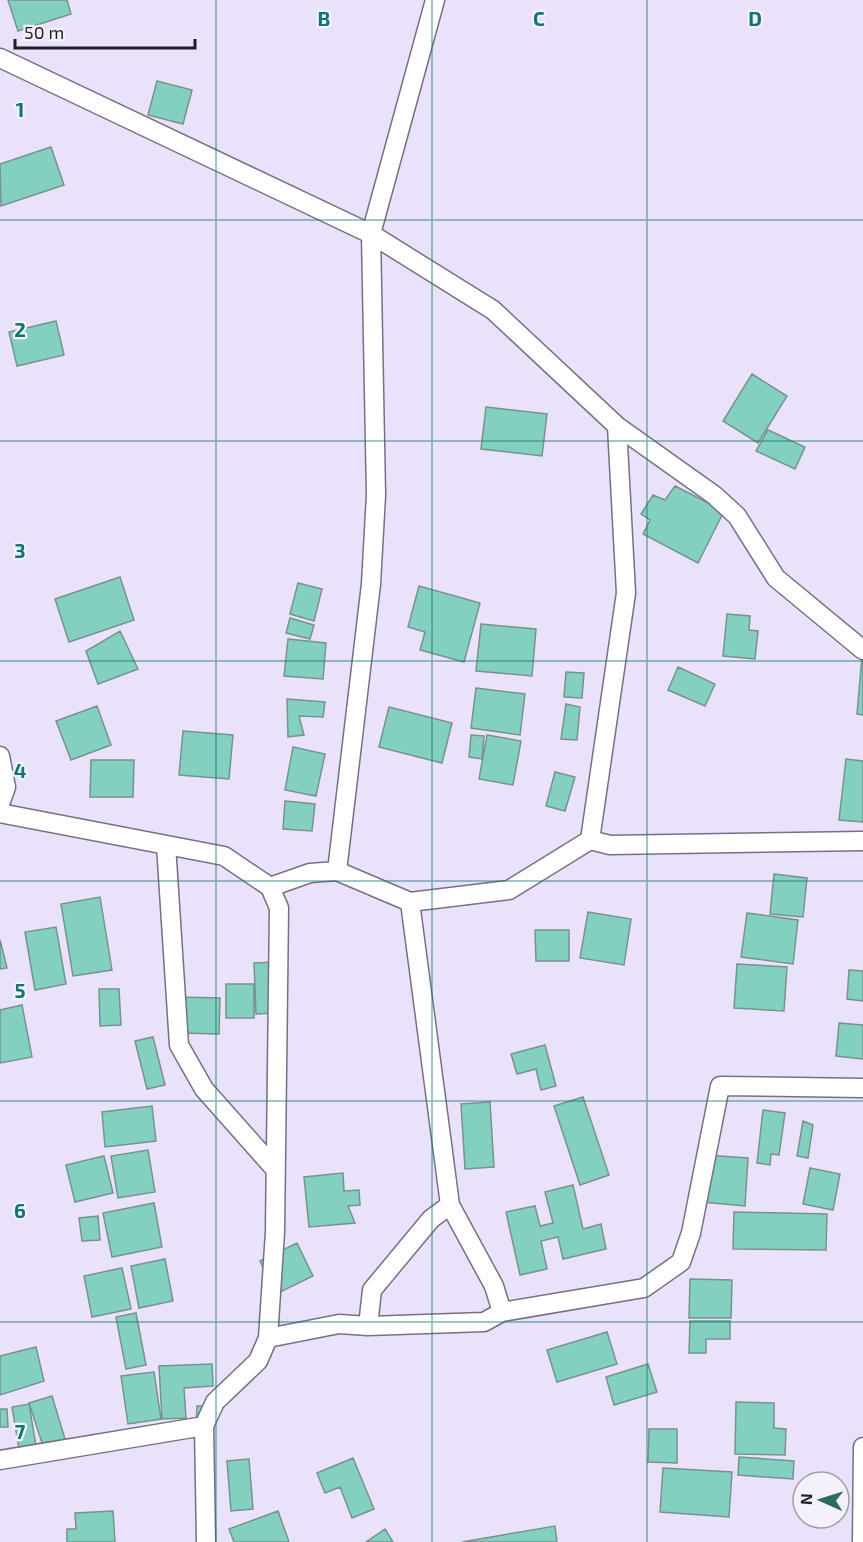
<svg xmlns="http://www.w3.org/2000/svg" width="863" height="1542" font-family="'Exo 2',sans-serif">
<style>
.building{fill:#83d0c0;stroke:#77938c;stroke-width:1.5}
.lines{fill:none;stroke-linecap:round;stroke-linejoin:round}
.minor-casing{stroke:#777085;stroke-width:21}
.minor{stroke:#fff;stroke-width:18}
.grid{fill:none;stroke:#0f766e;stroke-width:1.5;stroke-opacity:0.55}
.grid-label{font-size:20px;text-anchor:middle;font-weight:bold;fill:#0f766e;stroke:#f5f1fb;stroke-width:4.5;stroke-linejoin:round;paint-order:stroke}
</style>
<rect width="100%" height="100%" fill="#e9e2fa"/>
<path class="building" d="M8,0H67L71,14L18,31Z
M157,81L192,90L183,124L148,115Z
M51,147L64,185L1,206L0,164Z
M56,321L64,355L17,366L9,332Z
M752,374L787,396L758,443L723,421Z
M486,407L547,414L542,456L481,449Z
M768,430L805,447L795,469L756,451Z
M675,486L724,511L698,563L643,534L650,520L641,514L653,495L665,500Z
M120,577L134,620L69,642L55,599Z
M298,583L322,589L314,621L290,614Z
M419,586L480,603L464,662L420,650L425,632L408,627Z
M727,614L750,616L749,630L758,631L755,659L723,656Z
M290,618L314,625L310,639L286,633Z
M481,624L536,629L532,676L476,671Z
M120,631L138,669L98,684L86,651Z
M288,639L326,643L323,679L284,676Z
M863,645V715L857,714Z
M678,667L715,684L705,706L668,690Z
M566,672L584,673L582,698L564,697Z
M476,688L525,694L520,735L471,728Z
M287,699L325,702L323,717L299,716L304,735L288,737Z
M566,704L580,707L577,740L561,739Z
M97,706L111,745L71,760L56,721Z
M389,707L452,723L442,763L379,747Z
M183,731L233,735L229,779L179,775Z
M471,735L484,736L482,759L469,757Z
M487,735L521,741L513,785L479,779Z
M293,747L325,754L316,796L285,790Z
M846,759L863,761V822L839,820Z
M91,760H134L133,797H90Z
M555,772L575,777L565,811L546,806Z
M285,801L315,804L312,831L283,829Z
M774,874L807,878L803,917L770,914Z
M100,897L112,970L73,976L61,904Z
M588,912L631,919L624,965L580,958Z
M747,913L798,920L793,964L741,957Z
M56,927L66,984L35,990L25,932Z
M535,930H569V961H536Z
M0,940L7,968L0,969Z
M275,962L277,1013L256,1014L254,963Z
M737,964L787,967L784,1011L734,1008Z
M849,970L863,971V1001L847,999Z
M226,984H254V1018H226Z
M99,989H119L121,1025L100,1026Z
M179,997L220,998L219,1034L179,1033Z
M22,1005L32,1057L0,1063V1010Z
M839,1023L863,1025V1059L836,1056Z
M153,1037L165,1085L147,1089L135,1041Z
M545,1045L556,1086L541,1090L536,1069L517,1074L511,1054Z
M583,1097L609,1175L580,1185L554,1106Z
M490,1102L494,1167L465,1169L461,1104Z
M152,1106L156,1141L105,1147L102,1112Z
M763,1110L785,1113L779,1155L771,1154L770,1165L757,1163Z
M803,1121L813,1125L808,1158L797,1156Z
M148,1150L155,1192L118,1198L111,1156Z
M705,1155L748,1158L745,1206L702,1202Z
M104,1156L113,1193L75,1202L66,1165Z
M810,1168L840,1174L833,1210L803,1204Z
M343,1173L344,1191L359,1190L360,1205L348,1206L355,1223L309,1227L304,1177Z
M573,1185L583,1229L601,1224L606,1249L563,1259L558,1237L541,1241L547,1269L520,1275L506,1212L535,1206L540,1226L553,1223L545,1192Z
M154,1203L162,1247L112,1257L103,1213Z
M734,1212L827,1214L826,1250L733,1249Z
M98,1216L100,1240L82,1241L79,1218Z
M297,1243L313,1276L276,1294L260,1261Z
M165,1259L173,1301L139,1308L131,1266Z
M122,1268L131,1309L92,1317L84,1276Z
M690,1279L732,1280L731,1318H689Z
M136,1313L146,1365L126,1369L116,1317Z
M690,1321H730V1339H706V1353H689Z
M607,1332L617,1364L557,1382L547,1350Z
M36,1347L44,1381L0,1395V1356Z
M212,1364L213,1386L184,1388L186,1418L162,1419L159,1366Z
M648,1364L657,1392L614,1405L606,1377Z
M154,1372L161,1419L128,1424L121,1376Z
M52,1396L65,1439L43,1446L29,1403Z
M736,1402L774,1403V1428L786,1429L785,1455L735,1454Z
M29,1404L36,1446L19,1449L12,1407Z
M197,1406H209L196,1425Z
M0,1409H7L8,1427H0Z
M649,1429H677V1463L648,1462Z
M739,1457L794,1461L793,1479L738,1475Z
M353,1458L374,1509L352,1518L340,1487L325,1493L317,1473Z
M249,1459L253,1509L231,1511L227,1461Z
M663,1468L732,1472L729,1517L660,1512Z
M113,1511L115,1542H67V1529H76L75,1513Z
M278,1511L289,1542H234L229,1529Z
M555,1526L557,1542H462Z
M385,1529L393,1542H366Z"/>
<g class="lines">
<g class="minor-casing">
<path id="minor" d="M0,58L371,234L493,310L617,426L714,495L737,516L776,578L863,650
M0,756L6,787L0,804
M0,813L224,856L270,887L279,908L275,1232L268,1338L258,1361L215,1402L204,1426L206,1542
M590,840L626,593L617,426
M166,845L179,1045L204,1089L275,1169
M337,871L371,584L376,495L371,234L435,0
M270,887L310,873L337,871L410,902L509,890L590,840L610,845L863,841
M410,902L450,1205L494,1286L502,1312
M368,1326L372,1290L431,1219L450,1205
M268,1338L339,1324L368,1326L484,1322L502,1312L644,1288L681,1262L691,1233L720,1086L863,1088
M0,1460L204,1426
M862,1542L863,1447"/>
</g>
<use href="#minor" class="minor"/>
</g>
<path class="grid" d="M216,0V1542M432,0V1542M647,0V1542M0,220H863M0,441H863M0,661H863M0,881H863M0,1101H863M0,1322H863"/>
<g class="grid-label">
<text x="324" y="26">B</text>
<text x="539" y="26">C</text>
<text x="755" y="26">D</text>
<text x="20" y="117">1</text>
<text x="20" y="337">2</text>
<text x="20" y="558">3</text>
<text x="20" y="778">4</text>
<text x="20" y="998">5</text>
<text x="20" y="1218">6</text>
<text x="20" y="1439">7</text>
</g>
<g transform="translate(821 1500) rotate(273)"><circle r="28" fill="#f5f1fb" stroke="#a09da6" stroke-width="1.5"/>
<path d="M0-4.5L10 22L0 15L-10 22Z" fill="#296d61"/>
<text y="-9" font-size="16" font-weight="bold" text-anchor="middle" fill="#211e27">N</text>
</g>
<path d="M15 39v9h180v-9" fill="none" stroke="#211e27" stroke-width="3"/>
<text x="24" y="39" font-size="18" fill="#211e27" stroke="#f5f1fb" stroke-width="4.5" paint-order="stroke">50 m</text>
</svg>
